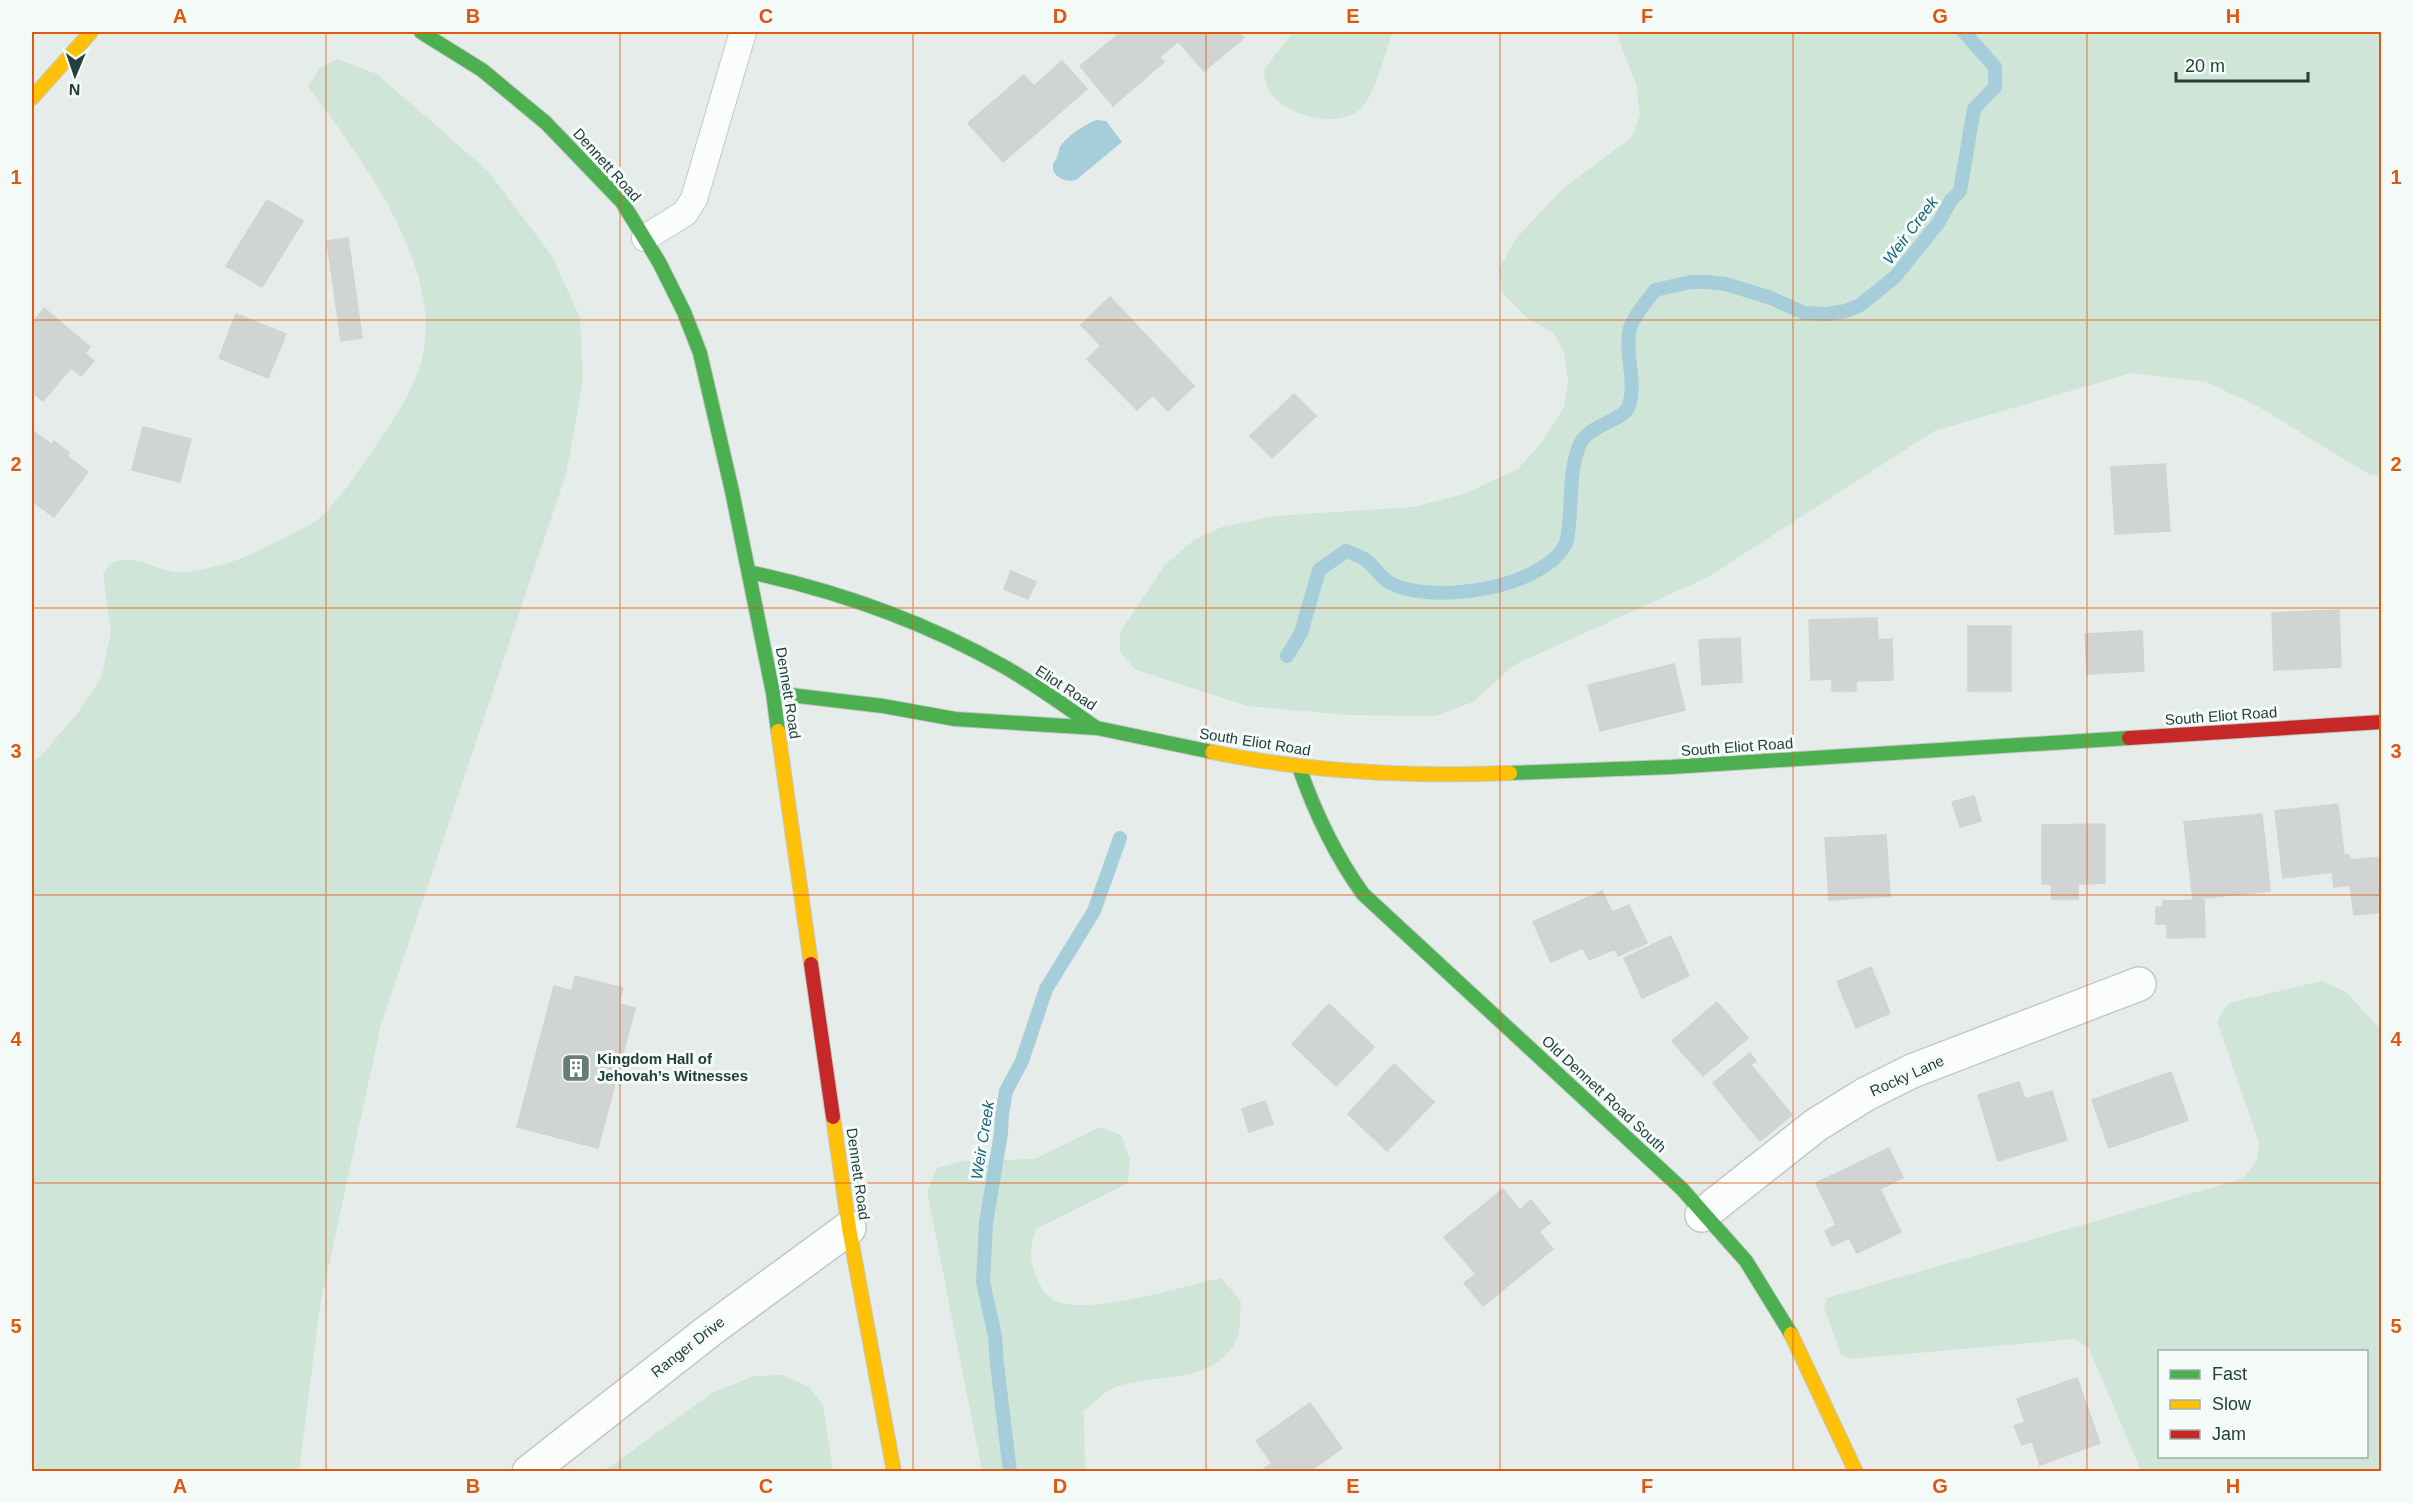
<svg xmlns="http://www.w3.org/2000/svg" width="2413" height="1503" font-family="Arial,sans-serif">
<style>
.green{fill:#cfe5d7;fill-rule:evenodd}
.water{fill:#a6cdda}
.lines{fill:none;stroke-linecap:round;stroke-linejoin:round}
.stream{stroke:#a6cdda;stroke-width:14}
.building{fill:#d0d5d4;stroke:#cfd4d2;stroke-width:1.5}
.lane-casing{stroke:#c3c9c6;stroke-width:28}
.street-casing{stroke:#c3c9c6;stroke-width:36}
.fast-casing{stroke:#c2c9c7;stroke-width:16}
.slow-casing{stroke:#c2c9c7;stroke-width:16}
.jam-casing{stroke:#c2c9c7;stroke-width:16}
.lane{stroke:#fbfcfc;stroke-width:26}
.street{stroke:#fbfcfc;stroke-width:33}
.fast{stroke:#4caf50;stroke-width:14}
.slow{stroke:#ffc107;stroke-width:14}
.jam{stroke:#c62828;stroke-width:14}
.grid{fill:none;stroke:#de580e;stroke-width:1.5;stroke-opacity:0.55}
.labels{text-anchor:middle;stroke-width:6;stroke-linejoin:round;paint-order:stroke}
.street-label{font-size:15px;fill:#23403b;stroke:#f4faf8}
.poi-label{font-size:15px;font-weight:bold;fill:#23403b;stroke:#f4faf8;text-anchor:start}
.water-label{font-size:16px;font-style:italic;fill:#1b627d;stroke:#f4faf8}
.neatline{fill:none;stroke:#de580e;stroke-width:2}
.grid-label{font-size:20px;text-anchor:middle;font-weight:bold;fill:#de580e}
</style>
<rect width="100%" height="100%" fill="#e6ece9"/>
<path class="green" d="M1616,32H2381V476L2370,475L2259,407L2207,382L2132,373L1934,431L1708,577L1514,665L1473,702L1435,716L1347,715L1248,706L1136,670L1120,652V632L1165,565L1194,540L1222,527L1273,516L1414,507L1464,494L1518,469L1542,442L1564,407L1568,381L1564,352L1554,333L1527,318L1502,293L1499,269L1515,240L1562,189L1632,137L1640,115L1636,84Z
M1292,33L1392,32C1386,51 1374,99 1358,111C1334,128 1286,116 1270,92C1266,87 1265,77 1263,71Z
M337,59L377,74L488,171L552,256L580,318L583,381L566,474L381,1025L320,1306L299,1471H32V762L40,757L77,714L101,678L111,633L103,574C118,544 153,570 177,572C186,573 198,570 208,568C238,563 265,547 292,534C299,530 309,526 316,521C331,510 354,478 365,462C384,433 406,404 418,372C453,276 361,159 308,86L320,68Z
M2322,981L2346,992L2381,1030V1471H2141L2089,1348L2074,1339L1851,1359L1841,1355L1824,1307L1827,1298L2242,1179L2257,1161L2259,1143L2217,1021L2229,1003ZM2160,1352H2366V1456H2160Z
M1100,1127L1121,1135L1130,1160L1128,1183L1036,1229C1034,1236 1031,1244 1031,1251C1030,1266 1040,1292 1053,1300C1085,1317 1185,1286 1221,1278L1241,1301C1240,1313 1241,1333 1235,1343C1208,1387 1155,1372 1113,1388C1103,1393 1093,1404 1084,1411L1085,1471H982L927,1191L937,1168L964,1161L1035,1159Z
M782,1375L808,1386L823,1405L833,1471H604L712,1393L754,1376Z"/>
<path class="water" d="M1096,120L1106,121L1122,142L1076,180C1067,183 1051,177 1053,165C1054,160 1056,161 1057,157C1059,153 1058,148 1062,144C1069,135 1086,124 1096,120Z"/>
<g class="lines">
<path class="stream" d="M1287,656L1301,633L1319,570L1346,551C1353,554 1361,556 1367,561C1375,567 1381,578 1390,583C1431,605 1544,589 1566,543C1568,538 1568,530 1569,525C1572,498 1569,470 1580,444C1589,424 1623,422 1629,406C1637,381 1624,353 1630,328C1634,315 1647,301 1655,290L1691,282H1707L1726,284L1771,298L1804,313L1826,314L1846,311L1860,305L1895,277L1939,222L1951,200L1960,191L1974,109L1995,87V67L1964,32
M1010,1472L997,1364L995,1336L983,1282L986,1223L1001,1133L1002,1113L1006,1091L1022,1061L1046,989L1094,911L1120,838"/>
</g>
<path class="building" d="M1121,32H1238L1244,38L1204,71L1178,41L1160,57L1164,62L1113,106L1080,66Z
M1062,61L1087,89L1003,162L968,123L1024,75L1034,86Z
M267,200L303,221L262,287L226,266Z
M348,238L362,338L341,341L327,241Z
M1110,297L1194,386L1168,411L1153,395L1137,410L1087,359L1101,346L1081,325Z
M44,308L90,347L85,353L94,361L81,376L71,368L43,401L32,392V324Z
M236,314L286,334L268,378L219,358Z
M1294,394L1316,416L1272,458L1250,436Z
M143,427L191,439L180,482L132,470Z
M32,430L52,445L54,441L69,453L67,456L88,472L54,517L32,501Z
M2165,464L2170,531L2115,534L2111,467Z
M1011,571L1036,582L1028,599L1004,589Z
M2339,610L2341,667L2274,670L2272,613Z
M1877,618L1878,640L1892,639L1893,680L1856,681V691H1832V679L1811,680L1809,620Z
M1968,626H2011V691H1968Z
M2142,631L2144,671L2087,674L2085,634Z
M1740,638L1742,682L1702,685L1699,640Z
M1674,664L1685,710L1600,731L1588,685Z
M1974,796L1981,821L1960,827L1952,802Z
M2338,804L2344,855H2349L2350,860L2382,857V912L2354,915L2350,885L2334,887L2332,872L2283,878L2275,811Z
M2262,814L2270,891L2193,899L2184,822Z
M2105,824V883L2078,884V899H2052L2051,884H2042V825Z
M1886,835L1890,896L1829,900L1825,838Z
M1602,891L1612,912L1629,905L1647,943L1618,956L1615,949L1589,960L1583,948L1551,962L1533,922Z
M2204,900L2205,937L2167,938V924H2156V907H2163V901Z
M1671,936L1689,976L1642,998L1624,958Z
M1871,967L1890,1013L1856,1028L1837,982Z
M575,976L623,988L619,1004L635,1008L598,1148L517,1127L554,986L572,991Z
M1717,1002L1748,1038L1703,1076L1672,1041Z
M1329,1004L1374,1047L1336,1086L1292,1044Z
M1750,1053L1756,1061L1751,1065L1792,1115L1760,1141L1713,1083Z
M1394,1064L1434,1102L1387,1151L1348,1114Z
M2171,1072L2188,1120L2109,1148L2092,1100Z
M2019,1082L2025,1099L2052,1091L2067,1140L1998,1161L1978,1095Z
M1265,1101L1273,1124L1249,1132L1242,1109Z
M1889,1148L1903,1178L1880,1189L1901,1232L1857,1253L1849,1238L1832,1246L1825,1231L1836,1225L1816,1183Z
M1503,1189L1520,1210L1531,1200L1550,1223L1539,1232L1553,1249L1483,1306L1464,1283L1476,1274L1444,1237Z
M2077,1378L2100,1443L2040,1465L2032,1441L2022,1445L2014,1426L2025,1422L2017,1399Z
M1310,1403L1342,1448L1309,1472H1259L1272,1463L1256,1441Z"/>
<g class="lines">
<g class="lane-casing">
<path id="lane" d="M645,238L685,213L694,199L743,32"/>
</g>
<g class="street-casing">
<path id="street" d="M1702,1215L1816,1125L1866,1094L1912,1071L2139,984
M529,1472L710,1330L849,1228"/>
</g>
<g class="fast-casing">
<path id="fast" d="M421,32L482,70L546,123L622,202L659,262L684,312L700,353L732,491L773,693L778,731
M749,572C838,591 923,621 1003,666C1035,684 1065,706 1095,727
M773,693L883,706L955,719L1097,728L1212,752
M1299,767C1315,813 1335,855 1363,894L1682,1189L1746,1261L1791,1334
M1510,773L1671,767L2129,738"/>
</g>
<g class="slow-casing">
<path id="slow" d="M32,98L91,32
M778,731L811,964
M1212,752C1310,772 1411,777 1510,773
M833,1117L849,1228L894,1472
M1791,1334L1856,1472"/>
</g>
<g class="jam-casing">
<path id="jam" d="M2129,738L2382,722
M811,964L833,1117"/>
</g>
<use href="#lane" class="lane"/>
<use href="#street" class="street"/>
<use href="#fast" class="fast"/>
<use href="#slow" class="slow"/>
<use href="#jam" class="jam"/>
</g>
<path class="grid" d="M326,32V1472M620,32V1472M913,32V1472M1206,32V1472M1500,32V1472M1793,32V1472M2087,32V1472M32,320H2382M32,608H2382M32,895H2382M32,1183H2382"/>
<defs>
<g id="building-square" transform="scale(1.5)"><rect x="-9" y="-9" width="18" height="18" rx="4" fill="#677c78" stroke="#f4faf8"/><path d="M-4-6H4V6H1V3H-1V6H-4ZM-2.5-4.3h1.7v1.8h-1.7ZM.8-4.3h1.7v1.8H.8ZM-2.5-1h1.7V.8h-1.7ZM.8-1h1.7V.8H.8Z" fill="#fff"/></g>
</defs>
<g fill-rule="evenodd">
<use href="#building-square" x="576" y="1068"/>
</g>
<g class="labels">
<g class="street-label">
<text transform="translate(607 165) rotate(48)" y="5">Dennett Road</text>
<text transform="translate(1066 688) rotate(33)" y="5">Eliot Road</text>
<text transform="translate(788 693) rotate(81)" y="5">Dennett Road</text>
<text transform="translate(2221 716) rotate(-4)" y="5">South Eliot Road</text>
<text transform="translate(1255 742) rotate(9)" y="5">South Eliot Road</text>
<text transform="translate(1737 747) rotate(-4)" y="5">South Eliot Road</text>
<text transform="translate(1907 1076) rotate(-24)" y="5">Rocky Lane</text>
<text transform="translate(1604 1094) rotate(43)" y="5">Old Dennett Road South</text>
<text transform="translate(858 1174) rotate(82)" y="5">Dennett Road</text>
<text transform="translate(688 1347) rotate(-38)" y="5">Ranger Drive</text>
</g>
<g class="poi-label">
<text x="597" y="1064">Kingdom Hall of<tspan x="597" dy="17">Jehovah’s Witnesses</tspan></text>
</g>
<g class="water-label">
<text transform="translate(1910 230) rotate(-53)" y="6">Weir Creek</text>
<text transform="translate(982 1140) rotate(-81)" y="6">Weir Creek</text>
</g>
</g>
<rect width="2413" height="1503" fill="none" stroke="#f4faf8" stroke-width="66"/>
<rect x="2158" y="1350" width="210" height="108" fill="#f4faf8" stroke="#a0b0ac" stroke-width="1.5"/>
<rect x="2170" y="1370" width="30" height="9" fill="#4caf50" stroke="#a0b0ac" stroke-width="1.5"/>
<text x="2212" y="1380" font-size="18" fill="#23403b">Fast</text>
<rect x="2170" y="1400" width="30" height="9" fill="#ffc107" stroke="#a0b0ac" stroke-width="1.5"/>
<text x="2212" y="1410" font-size="18" fill="#23403b">Slow</text>
<rect x="2170" y="1430" width="30" height="9" fill="#c62828" stroke="#a0b0ac" stroke-width="1.5"/>
<text x="2212" y="1440" font-size="18" fill="#23403b">Jam</text>
<g transform="translate(75 75) rotate(182)" stroke="#f4faf8" stroke-width="4.5" paint-order="stroke">
<path d="M0-4.5L10 22L0 15L-10 22Z" fill="#23403b"/>
<text y="-9" font-size="16" font-weight="bold" text-anchor="middle" fill="#23403b">N</text>
</g>
<path d="M2176 72v9h132v-9" fill="none" stroke="#23403b" stroke-width="3"/>
<text x="2185" y="72" font-size="18" fill="#23403b" stroke="#f4faf8" stroke-width="4.5" paint-order="stroke">20 m</text>
<rect x="33" y="33" width="2347" height="1437" class="neatline"/>
<g class="grid-label">
<text x="180" y="23">A</text>
<text x="473" y="23">B</text>
<text x="766" y="23">C</text>
<text x="1060" y="23">D</text>
<text x="1353" y="23">E</text>
<text x="1647" y="23">F</text>
<text x="1940" y="23">G</text>
<text x="2233" y="23">H</text>
<text x="16" y="184">1</text>
<text x="2396" y="184">1</text>
<text x="16" y="471">2</text>
<text x="2396" y="471">2</text>
<text x="16" y="758">3</text>
<text x="2396" y="758">3</text>
<text x="16" y="1046">4</text>
<text x="2396" y="1046">4</text>
<text x="16" y="1333">5</text>
<text x="2396" y="1333">5</text>
<text x="180" y="1493">A</text>
<text x="473" y="1493">B</text>
<text x="766" y="1493">C</text>
<text x="1060" y="1493">D</text>
<text x="1353" y="1493">E</text>
<text x="1647" y="1493">F</text>
<text x="1940" y="1493">G</text>
<text x="2233" y="1493">H</text>
</g>
</svg>
